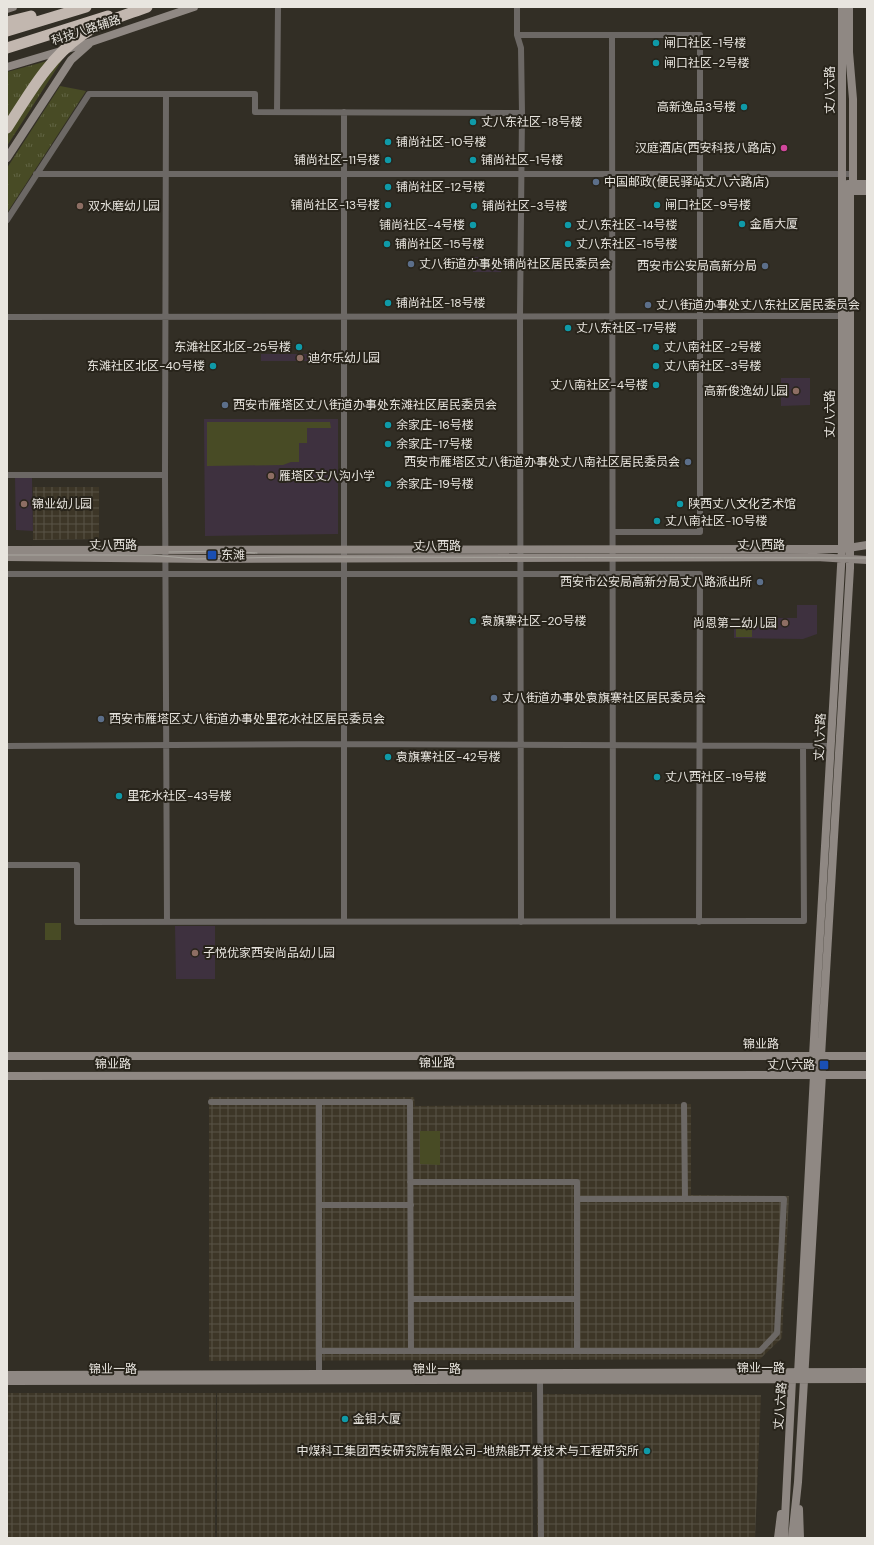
<svg xmlns="http://www.w3.org/2000/svg" width="874" height="1545" font-family="'DM Sans','Noto Sans SC',sans-serif">
<style>
.industrial{fill:url(#industrial-grid)}
.education{fill:#3e313f}
.grass{fill:url(#grass-tufts)}
.pitch{fill:#484b25}
.lines{fill:none;stroke-linecap:round;stroke-linejoin:round}
.street{stroke:#6c6865;stroke-width:6}
.secondary{stroke:#8f8883;stroke-width:8}
.highway{stroke:#c2b7af;stroke-width:11}
.tram{stroke:#a8a59e;stroke-width:1}
.culture-dot{fill:#0f9aa8;stroke:#28241b;stroke-width:1.5}
.hotel-dot{fill:#d1479c;stroke:#28241b;stroke-width:1.5}
.service-dot{fill:#5c6f8a;stroke:#28241b;stroke-width:1.5}
.education-dot{fill:#8d6e63;stroke:#28241b;stroke-width:1.5}
.transit-dot{fill:#1a4fb4;stroke:#28241b;stroke-width:1.5}
.labels{text-anchor:middle;stroke-width:4;stroke-linejoin:round;paint-order:stroke}
.street-label{font-size:12px;fill:#e8e5df;stroke:#28241b}
.poi-label{font-size:12px;fill:#e8e5df;stroke:#28241b;text-anchor:start}
</style>
<defs>
<pattern id="industrial-grid" width="8" height="8" patternUnits="userSpaceOnUse"><rect width="8" height="8" fill="#3d3627"/><path d="M0 4h8M4 0v8" fill="none" stroke="#595346"/></pattern>
<pattern id="grass-tufts" width="24" height="20" patternUnits="userSpaceOnUse"><rect width="24" height="20" fill="#484b25"/><path d="M3 7l-1-3M5 7V3M7 7l1-3M15 17l-1-3M17 17v-4M19 17l1-3" fill="none" stroke="#626544"/></pattern>
</defs>
<rect width="100%" height="100%" fill="#322e25"/>
<path class="industrial" d="M33,487H99V539L33,540Z
M209,1097H414L415,1106L691,1104V1195L789,1196L782,1338L760,1359L209,1361Z
M532,1392L533,1538H217V1393Z
M7,1393H216L215,1538H7Z
M538,1394L761,1395L755,1538H537Z"/>
<path class="education" d="M473,257H501V272H473Z
M261,354H339V361H261Z
M781,378H810V405L781,406Z
M204,419H338V534L205,536Z
M15,478H32L33,531L16,530Z
M797,605H817V634L803,639L734,638V629H753L754,618H797Z
M175,926H215V979H176Z"/>
<path class="grass" d="M58,58L62,60L7,146V72Z
M60,86L86,91L7,213V168Z"/>
<path class="pitch" d="M207,422H330L331,428H307V443H299V462H291L283,465L207,466Z
M736,629H752V637H736Z
M45,923H61V940H45Z
M420,1131H440V1165L420,1164Z"/>
<g class="lines">
<path class="street" d="M517,7V35L521,48L522,113L520,316L521,922
M517,35H700V532H613
M612,35L613,921
M166,94L165,475L167,922
M277,112L278,7
M36,174H853
M7,220L89,94H255V112L522,113
M7,317L842,316
M7,475H165
M7,574H700L699,922
M7,746L344,744L831,746
M7,865H77V922L804,921L803,746
M344,921V112
M211,1102H410L411,1351
M319,1102V1375
M684,1105L685,1199
M410,1182H577V1351
M319,1205H411
M411,1299H577
M319,1351H760L777,1333L784,1199H577
M540,1381L541,1538"/>
<path class="secondary" d="M7,9L13,7
M7,67L91,42L194,7
M7,158L71,60L89,44
M848,184H867
M845,191H867
M7,550L842,549L867,545
M7,557L212,559L816,557L867,560
M7,1056H867
M7,1076L867,1075
M7,1375L867,1372
M7,1381L867,1379
M799,1509L800,1538
M778,1538L781,1514
M784,1538L792,1380L798,1374L814,1075L813,1056L842,549V7
M792,1538L798,1482L822,1075L821,1056L850,568V191L853,184V99L849,52V7"/>
<path class="highway" d="M7,22L31,16
M7,31L86,7
M7,48L108,16
M7,128C29,94 48,59 82,35C101,22 126,15 147,7"/>
<path class="tram" d="M169,552L226,551L257,553
M7,555H151L196,559L287,557L867,558"/>
</g>
<g class="culture-dot">
<circle cx="656" cy="43" r="4"/>
<circle cx="656" cy="63" r="4"/>
<circle cx="744" cy="107" r="4"/>
<circle cx="473" cy="122" r="4"/>
<circle cx="388" cy="142" r="4"/>
<circle cx="388" cy="160" r="4"/>
<circle cx="473" cy="160" r="4"/>
<circle cx="388" cy="187" r="4"/>
<circle cx="388" cy="205" r="4"/>
<circle cx="657" cy="205" r="4"/>
<circle cx="474" cy="206" r="4"/>
<circle cx="742" cy="224" r="4"/>
<circle cx="473" cy="225" r="4"/>
<circle cx="568" cy="225" r="4"/>
<circle cx="387" cy="244" r="4"/>
<circle cx="568" cy="244" r="4"/>
<circle cx="388" cy="303" r="4"/>
<circle cx="568" cy="328" r="4"/>
<circle cx="299" cy="347" r="4"/>
<circle cx="656" cy="347" r="4"/>
<circle cx="213" cy="366" r="4"/>
<circle cx="656" cy="366" r="4"/>
<circle cx="656" cy="385" r="4"/>
<circle cx="388" cy="425" r="4"/>
<circle cx="388" cy="444" r="4"/>
<circle cx="388" cy="484" r="4"/>
<circle cx="680" cy="504" r="4"/>
<circle cx="657" cy="521" r="4"/>
<circle cx="473" cy="621" r="4"/>
<circle cx="388" cy="757" r="4"/>
<circle cx="657" cy="777" r="4"/>
<circle cx="119" cy="796" r="4"/>
<circle cx="345" cy="1419" r="4"/>
<circle cx="647" cy="1451" r="4"/>
</g>
<circle class="hotel-dot" cx="784" cy="148" r="4"/>
<g class="service-dot">
<circle cx="596" cy="182" r="4"/>
<circle cx="411" cy="264" r="4"/>
<circle cx="765" cy="266" r="4"/>
<circle cx="648" cy="305" r="4"/>
<circle cx="225" cy="405" r="4"/>
<circle cx="688" cy="462" r="4"/>
<circle cx="760" cy="582" r="4"/>
<circle cx="494" cy="698" r="4"/>
<circle cx="101" cy="719" r="4"/>
</g>
<g class="education-dot">
<circle cx="80" cy="206" r="4"/>
<circle cx="300" cy="358" r="4"/>
<circle cx="796" cy="391" r="4"/>
<circle cx="271" cy="476" r="4"/>
<circle cx="24" cy="504" r="4"/>
<circle cx="785" cy="623" r="4"/>
<circle cx="195" cy="953" r="4"/>
</g>
<g class="transit-dot">
<rect x="207" y="550" width="10" height="10" rx="2"/>
<rect x="819" y="1060" width="10" height="10" rx="2"/>
</g>
<g class="labels">
<g class="street-label">
<text transform="translate(86 30) rotate(-18)" y="4">科技八路辅路</text>
<text transform="translate(830 90) rotate(-90)" y="4">丈八六路</text>
<text transform="translate(830 414) rotate(-90)" y="4">丈八六路</text>
<text x="113" y="549">丈八西路</text>
<text x="761" y="549">丈八西路</text>
<text x="437" y="550">丈八西路</text>
<text transform="translate(820 737) rotate(-87)" y="4">丈八六路</text>
<text x="761" y="1048">锦业路</text>
<text x="437" y="1067">锦业路</text>
<text x="113" y="1068">锦业路</text>
<text x="761" y="1372">锦业一路</text>
<text x="113" y="1373">锦业一路</text>
<text x="437" y="1373">锦业一路</text>
<text transform="translate(780 1406) rotate(-85)" y="4">丈八六路</text>
</g>
<g class="poi-label">
<text x="664" y="47">闸口社区-1号楼</text>
<text x="664" y="67">闸口社区-2号楼</text>
<text x="736" y="111" text-anchor="end">高新逸品3号楼</text>
<text x="481" y="126">丈八东社区-18号楼</text>
<text x="396" y="146">铺尚社区-10号楼</text>
<text x="776" y="152" text-anchor="end">汉庭酒店(西安科技八路店)</text>
<text x="380" y="164" text-anchor="end">铺尚社区-11号楼</text>
<text x="481" y="164">铺尚社区-1号楼</text>
<text x="604" y="186">中国邮政(便民驿站丈八六路店)</text>
<text x="396" y="191">铺尚社区-12号楼</text>
<text x="380" y="209" text-anchor="end">铺尚社区-13号楼</text>
<text x="665" y="209">闸口社区-9号楼</text>
<text x="88" y="210">双水磨幼儿园</text>
<text x="482" y="210">铺尚社区-3号楼</text>
<text x="750" y="228">金盾大厦</text>
<text x="465" y="229" text-anchor="end">铺尚社区-4号楼</text>
<text x="576" y="229">丈八东社区-14号楼</text>
<text x="395" y="248">铺尚社区-15号楼</text>
<text x="576" y="248">丈八东社区-15号楼</text>
<text x="419" y="268">丈八街道办事处铺尚社区居民委员会</text>
<text x="757" y="270" text-anchor="end">西安市公安局高新分局</text>
<text x="396" y="307">铺尚社区-18号楼</text>
<text x="656" y="309">丈八街道办事处丈八东社区居民委员会</text>
<text x="576" y="332">丈八东社区-17号楼</text>
<text x="291" y="351" text-anchor="end">东滩社区北区-25号楼</text>
<text x="664" y="351">丈八南社区-2号楼</text>
<text x="308" y="362">迪尔乐幼儿园</text>
<text x="205" y="370" text-anchor="end">东滩社区北区-40号楼</text>
<text x="664" y="370">丈八南社区-3号楼</text>
<text x="648" y="389" text-anchor="end">丈八南社区-4号楼</text>
<text x="788" y="395" text-anchor="end">高新俊逸幼儿园</text>
<text x="233" y="409">西安市雁塔区丈八街道办事处东滩社区居民委员会</text>
<text x="396" y="429">余家庄-16号楼</text>
<text x="396" y="448">余家庄-17号楼</text>
<text x="680" y="466" text-anchor="end">西安市雁塔区丈八街道办事处丈八南社区居民委员会</text>
<text x="279" y="480">雁塔区丈八沟小学</text>
<text x="396" y="488">余家庄-19号楼</text>
<text x="32" y="508">锦业幼儿园</text>
<text x="688" y="508">陕西丈八文化艺术馆</text>
<text x="665" y="525">丈八南社区-10号楼</text>
<text x="221" y="559">东滩</text>
<text x="752" y="586" text-anchor="end">西安市公安局高新分局丈八路派出所</text>
<text x="481" y="625">袁旗寨社区-20号楼</text>
<text x="777" y="627" text-anchor="end">尚恩第二幼儿园</text>
<text x="502" y="702">丈八街道办事处袁旗寨社区居民委员会</text>
<text x="109" y="723">西安市雁塔区丈八街道办事处里花水社区居民委员会</text>
<text x="396" y="761">袁旗寨社区-42号楼</text>
<text x="665" y="781">丈八西社区-19号楼</text>
<text x="127" y="800">里花水社区-43号楼</text>
<text x="203" y="957">子悦优家西安尚品幼儿园</text>
<text x="815" y="1069" text-anchor="end">丈八六路</text>
<text x="353" y="1423">金钼大厦</text>
<text x="639" y="1455" text-anchor="end">中煤科工集团西安研究院有限公司-地热能开发技术与工程研究所</text>
</g>
</g>
<rect width="874" height="1545" fill="none" stroke="#e8e5df" stroke-width="16"/>
</svg>
